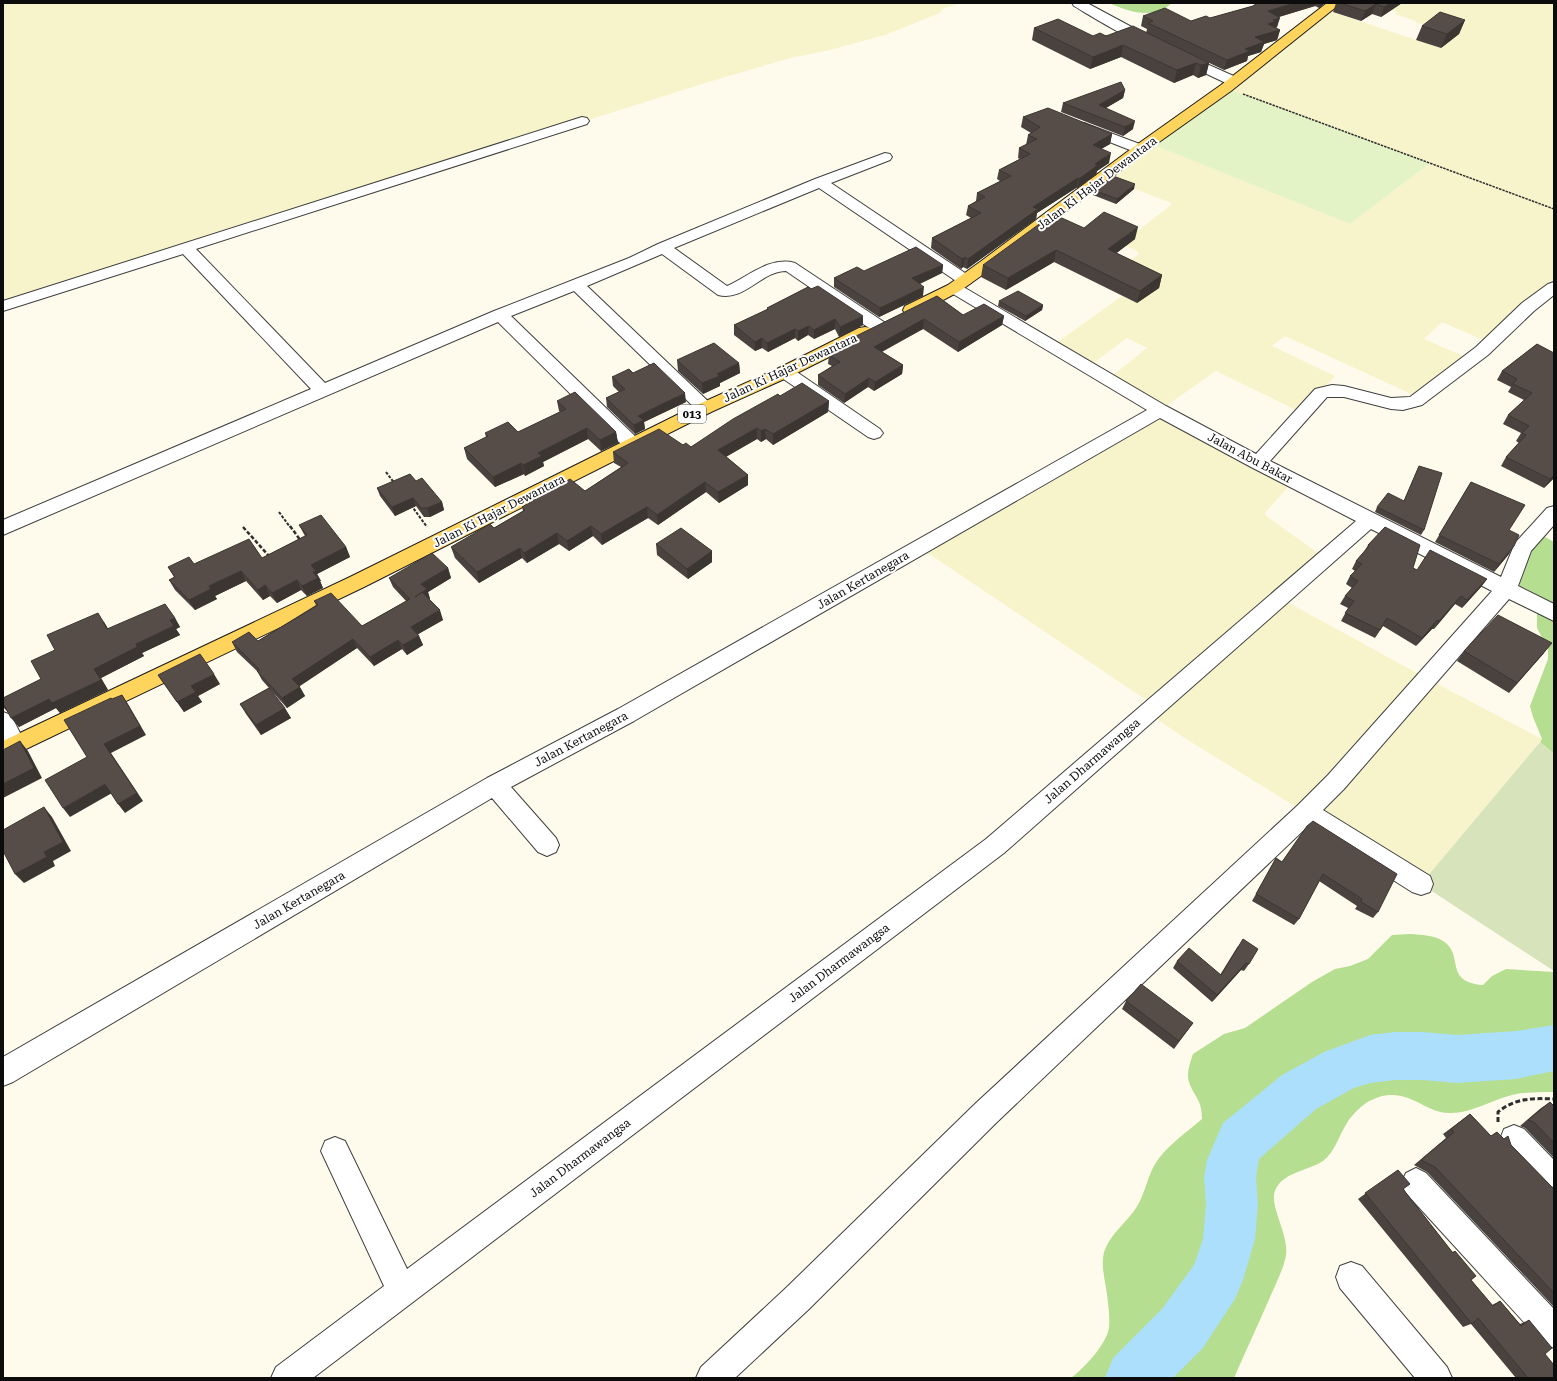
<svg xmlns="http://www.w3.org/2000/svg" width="1557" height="1381" font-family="'Roboto Serif',serif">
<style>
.farmland{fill:#f7f3ca}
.forest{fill:#b5de90}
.cemetery{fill:#d6e3bb}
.pitch{fill:#e4f3c5}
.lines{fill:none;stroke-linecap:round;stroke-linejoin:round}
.river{fill:#acdffb;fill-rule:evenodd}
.street-casing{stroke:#3f3f3f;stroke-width:2}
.primary-casing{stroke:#1d1d1d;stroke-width:2}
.path-far3{stroke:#2e2e2e;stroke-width:1.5;stroke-dasharray:2.5 1;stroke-linecap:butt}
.path-far2{stroke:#2e2e2e;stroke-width:2;stroke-dasharray:3 1.5;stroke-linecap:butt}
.path-far1{stroke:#2e2e2e;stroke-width:2.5;stroke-dasharray:4 2;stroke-linecap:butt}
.path{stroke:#2e2e2e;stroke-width:3;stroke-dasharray:5 2.5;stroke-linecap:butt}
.street{fill:#fff;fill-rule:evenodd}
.primary{fill:#ffd45c;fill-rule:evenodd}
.wall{fill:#4a423e}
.shaded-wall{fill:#3c3632}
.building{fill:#564d48;stroke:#3c3632}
.labels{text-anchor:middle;stroke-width:4;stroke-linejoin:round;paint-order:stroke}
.shield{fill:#fff;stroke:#555;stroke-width:1}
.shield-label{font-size:11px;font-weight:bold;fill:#0c0c0c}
.street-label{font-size:12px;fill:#0c0c0c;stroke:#fff}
</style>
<rect width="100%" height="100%" fill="#fffbec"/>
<path class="farmland" d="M3,3H961L942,9L940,13L885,35L826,51L790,58L702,84L3,306Z
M1384,3H1554V287L1490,343L1442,322L1424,339L1470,359L1420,398L1285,336L1272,346L1335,376L1302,413L1216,371L1160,410L1293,481L1265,513L1266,516L1325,558L1280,598L1426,678L1542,739L1421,884L1183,737L1148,713L1155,706L919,547L1160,410L1108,379L1147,348L1127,338L1088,367L1052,346L1122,296L1137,303L1119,268L1139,254L1137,251L1126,246L1130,237L1171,205V203L1104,177L1149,143L1350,224L1430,163L1226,88L1326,10L1441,48L1460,32L1443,26L1429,27L1415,22L1416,21L1395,14L1397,12L1380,6Z"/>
<path class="forest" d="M1109,3H1172C1153,20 1130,12 1109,3Z
M1536,532L1554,542V754L1540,742L1542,739L1533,717L1530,706L1548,659V649L1537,628V610L1506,589Z
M1410,934C1422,935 1434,935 1443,941C1465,955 1443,982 1483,985L1492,976L1506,969L1554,972V1092C1540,1092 1525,1092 1512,1095C1491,1100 1472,1113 1451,1113C1425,1114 1413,1090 1382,1096C1376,1098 1370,1100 1366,1103C1359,1108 1351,1116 1347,1123C1339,1135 1335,1152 1323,1161C1308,1171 1282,1172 1275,1191C1269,1205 1289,1235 1286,1255C1284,1268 1276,1283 1271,1295C1259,1323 1246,1350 1234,1378H1071C1084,1368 1106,1345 1109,1328C1110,1315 1108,1301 1106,1288C1104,1276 1101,1264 1104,1252C1110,1234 1126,1223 1136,1208C1146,1193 1147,1175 1157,1161C1169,1144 1187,1132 1202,1119C1202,1099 1194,1097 1189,1082C1186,1073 1190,1063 1193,1054L1224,1034L1245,1028L1312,982L1335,969L1350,966L1368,959L1392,935Z"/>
<path class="cemetery" d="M1540,742L1554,754V971L1421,884Z"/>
<path class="pitch" d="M1226,88L1430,163L1350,224L1149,143Z"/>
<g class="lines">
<path class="river" d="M1554,1025V1071L1516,1079L1457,1083L1422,1080H1395L1370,1083L1354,1088L1316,1109L1259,1159L1256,1177L1258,1205L1255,1239L1243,1280L1235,1299L1202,1349L1173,1378H1105L1113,1358L1162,1309L1194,1265L1203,1239L1206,1205L1204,1177L1207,1160L1223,1123L1282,1075L1324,1052L1370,1035L1395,1032H1422L1457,1035L1516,1031Z"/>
<g class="street-casing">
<path id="street" d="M1072,3H1087L1154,39L1156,42L1154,45C1141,48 1088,14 1074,6Z
M1180,52L1238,78L1240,81L1238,84H1228L1175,59L1174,56L1175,53Z
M582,117L587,118L589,121L587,124L196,249L325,383L494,311L629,258L658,244L815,179L885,153L890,154L892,157L890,160L831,183L971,277L973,280L971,283L965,285L959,283L819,188L674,248L727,286C748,277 769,256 795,263L884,322L886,326L884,330L878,331L872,330L786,271C761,271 744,302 718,295L662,254L587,286L711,404L714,408L711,412L705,414L699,412L574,291L511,316L639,440L641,444L639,448L632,450L625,448L498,322L3,535V520L311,389L183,254L3,311V301Z
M1084,123L1145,146L1147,149L1145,152L1140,153L1135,152L1079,130L1077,127L1079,124Z
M1554,282V295L1534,311L1488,355L1422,405L1403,410L1391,409L1344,397H1327L1270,461L1501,577L1515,543L1547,508L1554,506V525L1531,551L1518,586L1554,604V621L1509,599L1344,789L1323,810L1430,876L1433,884L1430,892L1421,895L1412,892L1308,826L996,1123L809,1309L735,1378H696L701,1367L787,1287L976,1103L1298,805L1328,775L1492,591L1371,529L1004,853L313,1378H271L276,1367L384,1286L321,1151L325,1141L335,1137L345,1141L407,1269L986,839L1356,521L1251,467L1160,418L634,721L511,787L556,838L559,845L556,852L547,856L538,852L492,798L13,1082L3,1086V1057L487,778L618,709L1147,410L948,291L946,288L948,285L954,283L960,285L1166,406L1256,454L1315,389L1332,385L1344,386L1391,398L1410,397L1476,347L1522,303L1548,284Z
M785,367L791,368L880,429L883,433L880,437L874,439L868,437L779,376L776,372L779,368Z
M3,712L11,715L26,745L23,752L15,754L7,752L3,744Z
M1514,1125L1524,1129L1554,1160V1196L1544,1191L1504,1149L1500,1139L1504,1129Z
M1416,1168L1426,1173L1554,1309V1348L1543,1343L1406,1193L1401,1183L1406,1173Z
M1351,1262L1362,1266L1447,1367L1452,1378H1415L1340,1288L1336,1277L1340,1266Z"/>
</g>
<g class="primary-casing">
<path id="primary" d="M1327,3H1341L1231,91L1145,152L992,268L960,291L917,314L911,315L905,314L903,310L905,306L948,285L980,262L1135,146L1221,85Z
M865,327L871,328L873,332L871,336L791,376L711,412L364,587L3,760V741L350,577L699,404L779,368L859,328Z"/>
</g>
<path class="path-far3" d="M1243,94L1554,209"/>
<path class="path-far2" d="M386,472L395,484
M411,505L427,527
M279,512L290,527"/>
<path class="path-far1" d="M290,526L301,541
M243,527L269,556"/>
<path class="path" d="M1498,1122V1112C1515,1098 1533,1098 1554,1099"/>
<use href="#street" class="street"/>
<use href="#primary" class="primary"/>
</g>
<path class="wall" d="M1257,3H1325L1319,8L1315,6L1279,17L1277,27L1276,28L1280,30L1277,40L1264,44L1261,52L1248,56L1247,61L1224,70L1180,49L1209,63L1206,75L1198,78L1193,75L1174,83L1121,57L1090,69L1032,40L1034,28L1093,36L1146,33L1147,29L1141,26L1143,16L1191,21L1210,18L1253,6Z
M1336,3H1402L1381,17L1372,14L1361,21L1333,12Z
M1465,20L1459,34L1441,48L1416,40L1422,26Z
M1125,90L1123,98L1106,108L1133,129L1123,136L1061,112L1063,103Z
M1023,117L1112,134L1110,144L1101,149L1109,163L1097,171L1096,175L1077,188H1076L1037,213L1036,219L967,269L963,267L961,269L931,248L932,238L971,218L966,215L968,206L976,201L977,193L1000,181L997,179L999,170L1020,159L1018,158L1019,148L1026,145L1028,135L1031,133L1021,127Z
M1134,189L1116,204L1093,195L1094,190Z
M1084,228L1135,239L1116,253L1162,275L1159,288L1137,303L1054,262L1006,290L981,277L983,265Z
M943,265L942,273L920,284L923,296L879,317L834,287V278L864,271Z
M808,287L863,325L839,337L835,329L814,339L808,335L798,341L795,338L768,352L762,348L755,351L734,335V325L767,310V308Z
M937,296L963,315L1004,316L1002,325L958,352L923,329L882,352L903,365L902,374L874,391L868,387L844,403L818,385V375L832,366L828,364L829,355L838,349V345Z
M999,301L1043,305L1042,310L1025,321L998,306Z
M1537,344L1554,478L1544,488L1501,466L1506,457L1519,443L1516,441L1521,433L1503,424L1508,415L1524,400L1508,392L1511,387L1497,380L1502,371Z
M677,360L739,363L740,373L720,383V386L703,394L678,371Z
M633,373L686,402L644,422L645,429L635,434L607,407L606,398L619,392L613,386L612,377Z
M780,396L829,401L828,412L773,445L766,439L761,442L757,439L726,457L748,475V485L719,503L706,492L658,525L648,518L602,545L593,536L569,551L559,544L527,563L522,558L479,583L455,558L451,547L494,528L523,511L522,507L585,491L621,467L614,463L613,452L683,445L691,447Z
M557,401L616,432L618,443L601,451L588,439L543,462L544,466L525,476L524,474L495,487L467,459L464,448L486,437L485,433L518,432L560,412L559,411Z
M1419,466L1424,530L1421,535L1375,512L1377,507L1404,501Z
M416,481L442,502L444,510L430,517H424L416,506L395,516L380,496L377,488Z
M1471,482L1509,530V554L1494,572L1435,542Z
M299,525L346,547L350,557L317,574L321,581H320L323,588L307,596L301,590L277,603L270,596L263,600L246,581L215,596L217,599L195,610L175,590L169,580L174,577L168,567L262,558L305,536Z
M656,544L712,551V562L688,579L657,555Z
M1368,545L1417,570L1487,579L1481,587L1462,608L1455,604L1434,629H1432L1416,646L1383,626L1375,638L1341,621L1348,608L1340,604L1345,596L1352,588L1346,584L1350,576L1355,571L1352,569L1356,561L1364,552Z
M448,568L451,578L428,592L430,599L429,600L443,620L418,634L423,645L407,655L402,649L374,666L357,648L299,686L305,696L287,708L269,688L291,718L261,735L246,714L240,704L269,688L262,680L257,671L237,652L232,642L258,641L316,605L314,601L362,626L406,601L393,587L389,578Z
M175,618L180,627L176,629L180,635L142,653L144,656L101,678L108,690L60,713L56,708L19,727L8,712L3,707V698L41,679L55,650L104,622L108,629Z
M1464,651L1544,653L1509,693L1457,661Z
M158,675L220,684L198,696L202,702L184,712Z
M1307,826L1378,912L1373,918L1355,909L1357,906L1319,881L1299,919L1294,925L1252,901L1276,858L1282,862Z
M1238,946L1249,964L1244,971L1241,970L1212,1002L1173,968L1177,961L1220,975Z
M1126,1001L1193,1023L1174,1049L1122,1009Z
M1550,1102L1554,1106V1158L1525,1128L1520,1126L1541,1108Z
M1470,1114L1491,1136L1497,1132L1504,1139L1508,1136L1511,1145L1552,1187L1554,1188V1307L1427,1172L1414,1165L1446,1138L1443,1134Z
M1398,1170L1403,1189L1452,1252L1455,1251L1471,1280L1492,1305L1500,1301L1520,1324L1529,1320L1545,1354L1554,1378H1516L1471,1324L1463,1327L1358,1199Z"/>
<path class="shaded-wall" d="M1295,3H1316L1315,6L1265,21L1268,11Z
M1320,3H1325L1319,8Z
M1391,3H1402L1381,17L1384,7Z
M1376,4L1372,14L1361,21L1365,11Z
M1280,18L1277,27L1274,28L1268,24L1273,20Z
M1465,20L1459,34L1441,48L1447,34Z
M1280,30L1277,40L1264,44L1261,52L1248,56L1247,61L1224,70L1227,60L1255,37Z
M1123,45L1121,57L1090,69L1093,57Z
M1196,63L1193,75L1174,83L1177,70Z
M1209,63L1206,75L1198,78L1201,65Z
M1125,90L1123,98L1097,113L1099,105Z
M1135,121L1133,129L1123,136L1125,127Z
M1112,134L1110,144L1091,155L1093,145Z
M1111,153L1109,163L1097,171L1096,175L1077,188L1079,179L1095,164Z
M1078,178L1076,188L1037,213L1036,219L967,269L968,259L1033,207Z
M1135,184L1134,189L1116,204L1117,199Z
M1138,227L1135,239L1105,262L1108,249Z
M1056,250L1054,262L1006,290L1008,278Z
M965,257L963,267L961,269L962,259Z
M943,265L942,273L912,287V278Z
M1162,275L1159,288L1137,303L1140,291Z
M924,287L923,296L879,317L880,308Z
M1043,305L1042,310L1025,321L1026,316Z
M863,316V325L839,337L840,327Z
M1004,316L1002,325L958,352L959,342Z
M835,319V329L814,339V330Z
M924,319L923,329L873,356L874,347Z
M809,326L808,335L798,341V331Z
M795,329V338L768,352L767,343Z
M762,338V348L755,351V342Z
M739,363L740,373L720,383V386L703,394L702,383L717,374Z
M903,365L902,374L874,391L875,382Z
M869,378L868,387L844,403L845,394Z
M685,393L686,402L644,422L645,429L635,434L634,425L638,416Z
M829,401L828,412L773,445V434Z
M587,428L588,439L543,462L544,466L525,476L523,465L538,453Z
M757,428V439L718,461V450Z
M765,429L766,439L761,442V431Z
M616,432L618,443L601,451L600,440Z
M521,463L524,474L495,487L493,477Z
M748,475V485L719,503L718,492Z
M1554,475V478L1544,488L1550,479Z
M705,482L706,492L658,525L657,515Z
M413,498L416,506L395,516L392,507Z
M442,502L444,510L430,517L427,508Z
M647,507L648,518L602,545L601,534Z
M591,526L593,536L569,551L567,541Z
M557,533L559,544L527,563L524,553Z
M1514,546L1509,554L1494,572L1499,564Z
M346,547L350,557L317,574L321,581H320L323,588L307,596L302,586L313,572L311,565Z
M520,548L522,558L479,583L477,572Z
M712,551V562L688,579L687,569Z
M448,568L451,578L428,592L430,599L418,606L421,584Z
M241,571L246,581L215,596L217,599L195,610L189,600L209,586Z
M1487,579L1481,587L1462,608L1467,600Z
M297,580L301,590L277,603L272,593Z
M265,585L270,596L263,600L258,590Z
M1461,596L1455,604L1434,629L1439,621Z
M440,610L443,620L415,636L411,627Z
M98,613L104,622L114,639L107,629Z
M175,618L180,627L176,629L180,635L142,653L144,656L101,678L108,690L60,713L56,708L19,727L11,718L136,644L170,620Z
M1437,620L1432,629L1416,646L1422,638Z
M419,636L423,645L407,655L403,645Z
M353,639L357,648L297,688L292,679Z
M398,640L402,649L374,666L370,657Z
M1552,643L1544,653L1509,693L1517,683Z
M214,674L220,684L198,696L202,702L184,712L177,702L191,686Z
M300,687L305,696L287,708L282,698Z
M122,695L128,704L146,735L111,753L143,801L125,813L118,804L104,744Z
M285,708L291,718L261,735L256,725Z
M20,741L28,751L42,778L3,798V784Z
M105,784L112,793L70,817L63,808Z
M44,807L52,817L71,851L53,861L55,866L24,883L15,874L44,852Z
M1246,963L1241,970L1212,1002L1217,995Z"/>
<path class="building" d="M1257,3H1295L1268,11L1280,18L1273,20L1276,21L1268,24L1280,30L1255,37L1264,42L1245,49L1250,51L1227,60L1148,23L1153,21L1143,16L1165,8L1191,21L1206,16L1210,18L1253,6Z
M1340,3H1391L1384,7L1376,4L1365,11Z
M1440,12L1465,20L1447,34L1422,26Z
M1058,19L1093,36L1100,33L1106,36L1133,26L1209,63L1201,65L1196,63L1177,70L1123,45L1093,57L1034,28Z
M1121,82L1125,90L1099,105L1135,121L1125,127L1063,103Z
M1048,108L1112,134L1093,145L1111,153L1095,164L1098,165L1079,179L1078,178L1033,207L1038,209L968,259L965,257L962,259L932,238L981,213L968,206L985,197L977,193L1011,176L999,170L1030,154L1019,148L1037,139L1028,135L1040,127L1023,117Z
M1113,176L1135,184L1117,199L1094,190Z
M1104,212L1138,227L1108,249L1162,275L1140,291L1056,250L1008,278L983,265L1053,214L1084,228Z
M916,247L943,265L912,278L924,287L880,308L834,278L857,267L864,271Z
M818,286L863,316L840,327L835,319L814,330L809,326L798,331L795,329L767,343L762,338L755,342L734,325L768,309L767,308L808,287L811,289Z
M1018,291L1043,305L1026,316L999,301Z
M937,296L963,315L984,304L1004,316L959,342L924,319L874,347L903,365L875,382L869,378L845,394L818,375L840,362L829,355L841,347L838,345Z
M714,343L739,363L717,374L720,376L702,383L677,360Z
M1537,344L1554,353V475L1550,479L1506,457L1526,435L1522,433L1529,426L1508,415L1532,393L1513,384L1517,379L1502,371Z
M654,363L685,393L638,416L644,420L634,425L606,398L625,389L612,377L629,369L633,373Z
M802,383L829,401L773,434L765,429L761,431L757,428L718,450L748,475L718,492L705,482L657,515L647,507L601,534L591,526L567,541L557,533L524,553L520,548L477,572L451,547L490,524L494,528L525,510L522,507L570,479L585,491L628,463L613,452L659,429L683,445L686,443L691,447L733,419L778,394L780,396Z
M575,392L616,432L600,440L587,428L538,453L542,456L523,465L521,463L493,477L464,448L488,436L485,433L508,422L518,432L566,409L557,401Z
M1419,466L1442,473L1424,530L1377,507L1388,493L1404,501Z
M410,474L416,481L422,478L442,502L427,508H421L413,498L392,507L377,488Z
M1471,482L1525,505L1509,530L1519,535L1514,546L1499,564L1439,535Z
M321,515L346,547L311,565L316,571L313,572L318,578L302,586L297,580L272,593L265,585L258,590L241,571L209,586L211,589L189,600L169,580L175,577L168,567L189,557L194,564L249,539L262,558L307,535L299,525Z
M1385,527L1420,545L1413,568L1417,570L1430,550L1487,579L1467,600L1461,596L1439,621L1437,620L1422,638L1387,618L1380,630L1345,613L1354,601L1345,596L1358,581L1350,576L1362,564L1356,561L1369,546L1368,545Z
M681,528L712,551L687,569L656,544Z
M432,553L448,568L421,584L427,589L415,597L422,592L440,610L411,627L419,636L403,645L398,640L370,657L353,639L292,679L300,687L282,698L257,671L260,670L232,642L249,632L258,641L318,605L314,601L331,593L362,626L410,599L389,578Z
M165,604L175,618L170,620L174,626L136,644L137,647L94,669L101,680L52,703L49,699L11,718L4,705L3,704V698L41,679L31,661L55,650L47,635L98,613L107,629Z
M1498,615L1552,643L1517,683L1464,651Z
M200,654L214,674L191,686L196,692L177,702L158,675Z
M269,688L285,708L256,725L240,704Z
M122,695L140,726L104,744L137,793L118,804L105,784L63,808L45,780L87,757L64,720L111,698L112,699Z
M20,741L34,768L3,784V750Z
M44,807L63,842L44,852L47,857L15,874L3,851V830Z
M1313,821L1397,874L1378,912L1361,902L1362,899L1323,874L1299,919L1256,894L1276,858L1282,862L1307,826Z
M1243,939L1258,949L1249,964L1246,963L1217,995L1177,961L1189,948L1221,975Z
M1141,984L1193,1023L1179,1041L1126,1001Z
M1550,1102L1554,1106V1143L1534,1122L1528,1120Z
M1470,1114L1491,1136L1497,1132L1504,1139L1508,1136L1511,1145L1552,1187L1554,1188V1293L1435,1167L1421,1160L1454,1132L1451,1129Z
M1398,1170L1410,1184L1403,1189L1453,1253L1455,1251L1476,1276L1471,1280L1493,1306L1500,1301L1521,1326L1529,1320L1552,1348L1545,1354L1554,1365V1378H1528L1478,1318L1472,1324L1365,1193Z"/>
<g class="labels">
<rect class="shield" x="678" y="405" width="28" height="18" rx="3"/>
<g class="shield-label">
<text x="692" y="418">013</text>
</g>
<g class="street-label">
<text transform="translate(1097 183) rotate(-37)" y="4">Jalan Ki Hajar Dewantara</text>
<text transform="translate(790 368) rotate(-25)" y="4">Jalan Ki Hajar Dewantara</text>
<text transform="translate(1250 458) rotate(28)" y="4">Jalan Abu Bakar</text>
<text transform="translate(499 511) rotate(-27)" y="4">Jalan Ki Hajar Dewantara</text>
<text transform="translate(863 580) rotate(-30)" y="4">Jalan Kertanegara</text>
<text transform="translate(581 739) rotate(-28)" y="4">Jalan Kertanegara</text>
<text transform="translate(1092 761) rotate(-41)" y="4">Jalan Dharmawangsa</text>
<text transform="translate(299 900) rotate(-30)" y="4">Jalan Kertanegara</text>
<text transform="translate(839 963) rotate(-37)" y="4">Jalan Dharmawangsa</text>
<text transform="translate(580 1158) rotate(-37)" y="4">Jalan Dharmawangsa</text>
</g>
</g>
<rect width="1557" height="1381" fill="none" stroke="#0c0c0c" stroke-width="8"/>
</svg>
